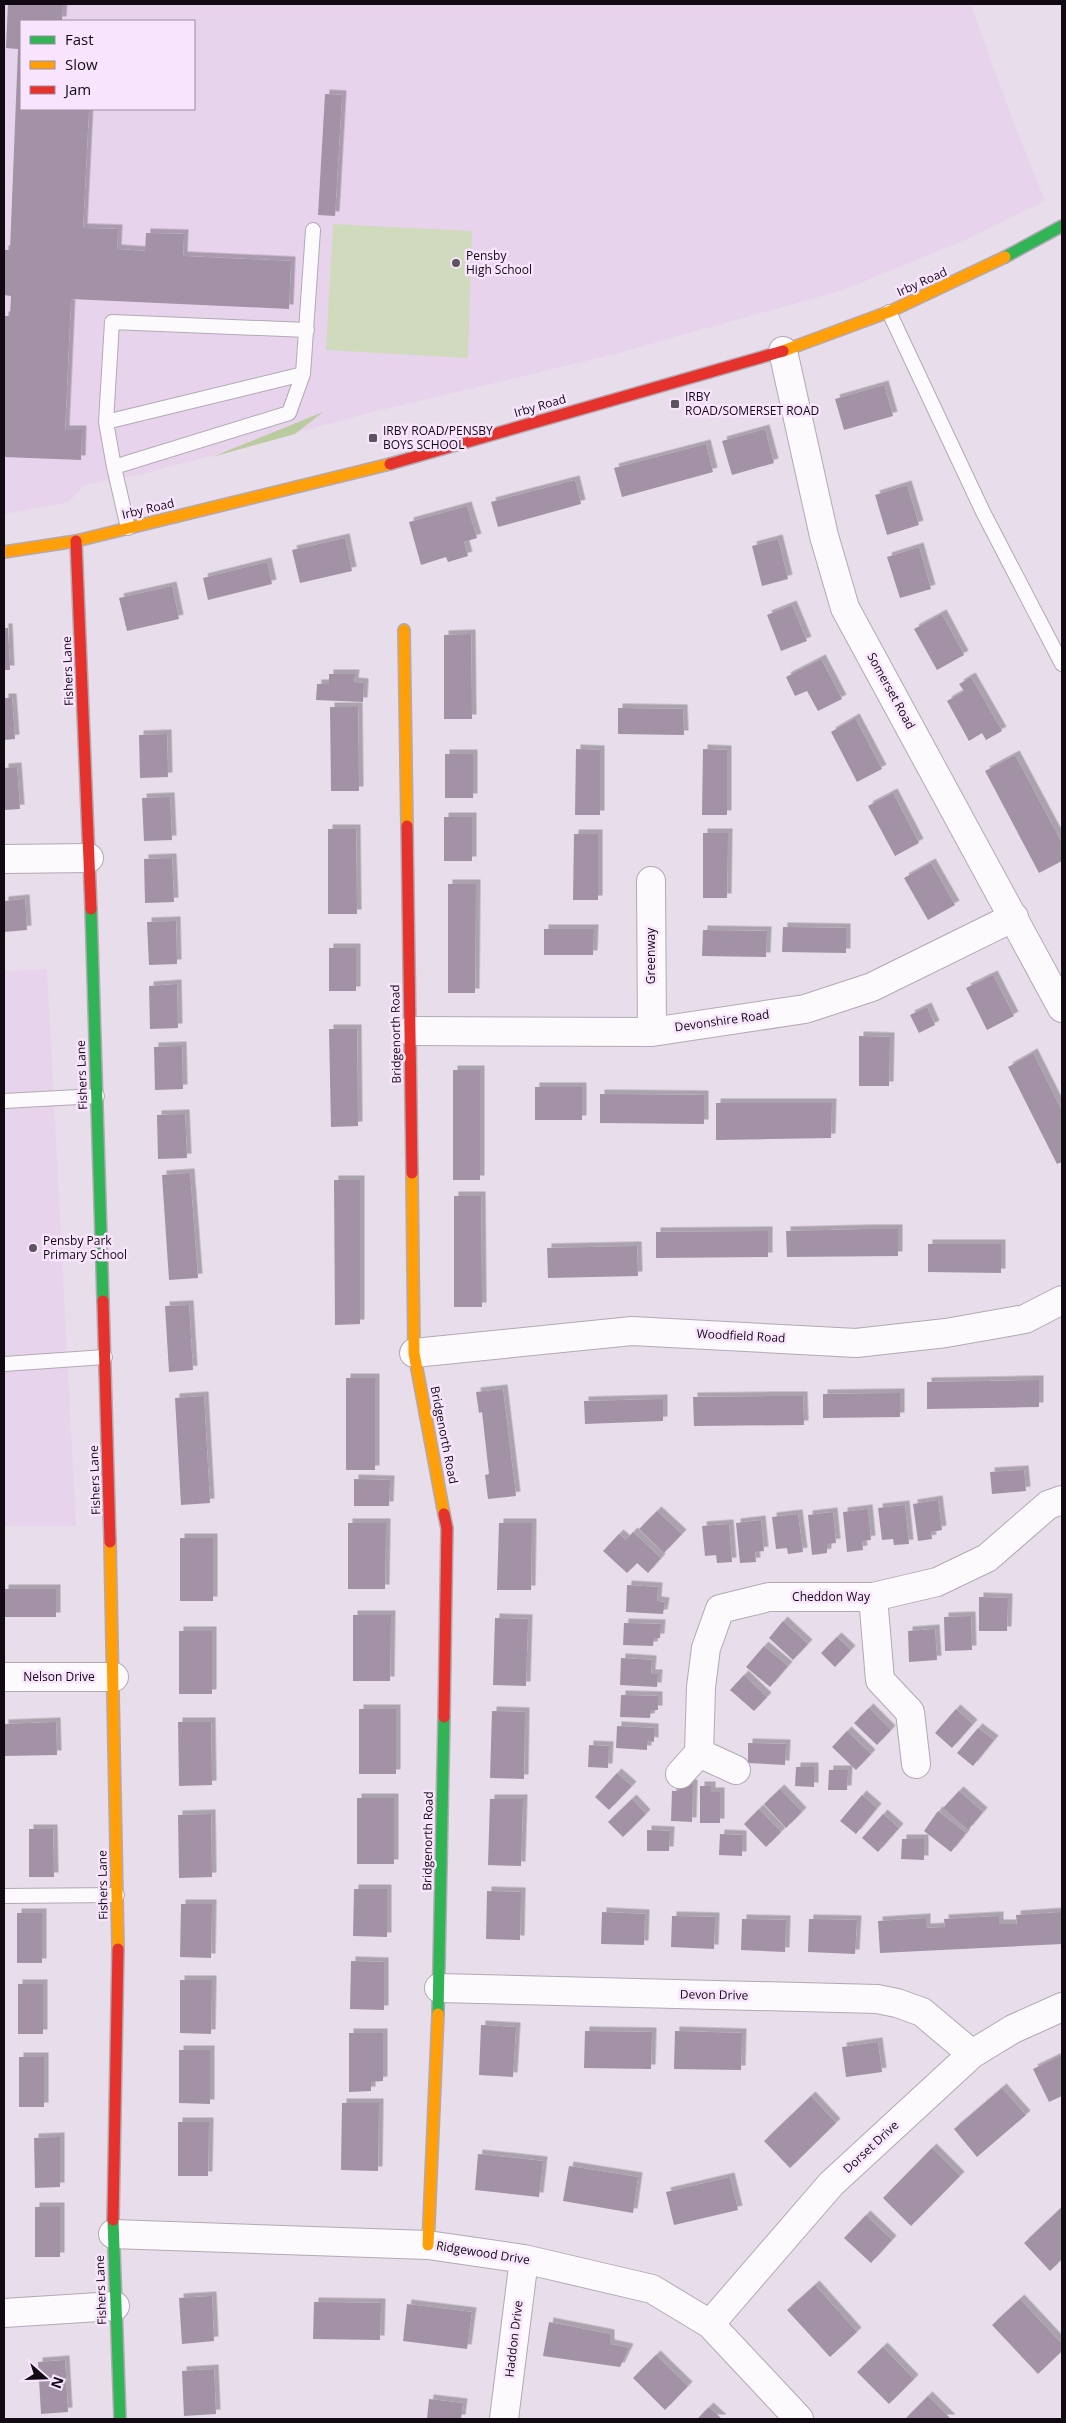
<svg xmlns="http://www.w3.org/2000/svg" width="1066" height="2423" font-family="'Open Sans',sans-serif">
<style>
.built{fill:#e7d4ec;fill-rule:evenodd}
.green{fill:#cfdbbc}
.forest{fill:#bacc9f}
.building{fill:#a392a6;filter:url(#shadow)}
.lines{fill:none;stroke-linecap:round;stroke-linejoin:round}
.lane-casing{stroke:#b2a9b4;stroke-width:16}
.street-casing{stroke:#b2a9b4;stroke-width:30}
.fast-casing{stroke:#b2a9b4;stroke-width:14}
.slow-casing{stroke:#b2a9b4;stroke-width:14}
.jam-casing{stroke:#b2a9b4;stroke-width:14}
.lane{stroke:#fcfafc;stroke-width:14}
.street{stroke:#fcfafc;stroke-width:28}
.fast{stroke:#30b455;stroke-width:11}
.slow{stroke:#ff9f0a;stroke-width:11}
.jam{stroke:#e5322d;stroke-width:11}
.poi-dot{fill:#5c545e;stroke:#f9e4fd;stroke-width:2}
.labels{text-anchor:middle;stroke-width:5;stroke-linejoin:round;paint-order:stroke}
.poi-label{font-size:12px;fill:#110a12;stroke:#f9e4fd;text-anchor:start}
.street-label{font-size:12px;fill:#110a12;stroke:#f9e4fd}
</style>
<defs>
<filter id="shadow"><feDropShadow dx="4.5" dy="-4.5" stdDeviation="0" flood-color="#0004"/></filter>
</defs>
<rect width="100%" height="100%" fill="#e8ddea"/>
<path class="built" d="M4,4H971L1007,105L1045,201L972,237L846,289L619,353L369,413L143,474L84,485L69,502L4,514ZM21,21H194V109H21Z
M47,969L76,1526H4V971Z"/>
<path class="green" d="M333,224L472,231L468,358L326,350Z"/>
<path class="forest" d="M323,412L295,434L212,457Z"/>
<path class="building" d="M8,4H63L62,21H21V109H89L83,228L118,229L117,249L145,251L146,233L184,234L183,256L291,261L289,309L71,299L65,430H82L81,460L4,457V316H10L11,296L4,295V250H10L18,49L6,48Z
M325,94L342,95L335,216L318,215Z
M884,385L893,416L844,430L835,399Z
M765,429L774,463L732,475L722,441Z
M706,444L713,472L622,497L614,468Z
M575,480L581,504L498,527L491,502Z
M907,485L919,525L887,535L875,495Z
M467,506L477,538L464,542L468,556L448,562L446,557L421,565L409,522Z
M345,538L352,571L300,583L292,550Z
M778,539L788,579L762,586L752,546Z
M919,547L931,589L900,598L887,557Z
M267,562L272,584L208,600L203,578Z
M172,586L179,619L127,631L119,598Z
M792,605L807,641L781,651L767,615Z
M942,614L964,655L937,670L914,629Z
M4,628H8L10,670H4Z
M471,634L472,719H444V635Z
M821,659L842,699L818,711L807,691L795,696L786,677Z
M329,674H355L354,682L364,683L363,702L316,700L317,684H329Z
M971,677L1002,731L986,740L982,733L969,741L947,701L964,691L959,684Z
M4,698H12L15,739L4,740Z
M330,707H358L359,791H331Z
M618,708L683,709L684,735L618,734Z
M855,718L882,769L857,782L831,732Z
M167,734L168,777L140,778L139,735Z
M576,749L600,750V815H575Z
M703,749L727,750V815H702Z
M445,754H473V798H445Z
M1015,755L1062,843V861L1039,873L985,771Z
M17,767L20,809L4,810V768Z
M893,793L919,843L895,856L868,806Z
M170,797L172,840L144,841L142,798Z
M444,817H472V861H444Z
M328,829H356L357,914H328Z
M703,833H728L727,898H703Z
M574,834H598V900H573Z
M172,858L174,902L145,903L144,859Z
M931,863L955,905L928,920L904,878Z
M448,884H476L475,993H448Z
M25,899L27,930L4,932V901Z
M176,921L177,964L149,965L147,922Z
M783,927L846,928V953L782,952Z
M544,929H594L593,955H544Z
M703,930L767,931L766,957L702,956Z
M329,948H356V991H329Z
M993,975L1014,1016L987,1030L966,988Z
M177,984L178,1028L150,1029L149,986Z
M927,1007L935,1025L919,1033L910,1015Z
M329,1029H357L358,1126L331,1127Z
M859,1036L890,1037L889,1086H859Z
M182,1046L183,1089L155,1090L154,1047Z
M1033,1053L1062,1111V1162L1057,1164L1008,1067Z
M453,1070H480V1180H453Z
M535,1087H582V1120H535Z
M600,1094L704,1095V1124L600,1123Z
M716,1103H832L831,1138L716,1140Z
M185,1114L187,1158L158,1159L157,1115Z
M190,1173L198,1278L169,1280L162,1175Z
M334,1180H360V1324L335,1325Z
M454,1196H481L482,1307H454Z
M870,1229H898V1256L787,1257L786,1231Z
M768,1231V1257L656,1258V1232Z
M928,1244H1001V1273L928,1272Z
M637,1246L638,1276L548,1278L547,1248Z
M189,1305L193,1370L169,1372L165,1306Z
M346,1378H375V1470H346Z
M1039,1380V1407L927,1409V1382Z
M503,1389L516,1496L488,1499L485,1475L489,1474L482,1412L479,1413L476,1392Z
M900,1393V1417L823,1418V1394Z
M204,1396L210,1503L181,1505L175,1398Z
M776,1396H803L804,1425L694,1426L693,1397Z
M663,1399V1421L585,1424L584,1401Z
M1024,1470L1026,1491L992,1494L990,1472Z
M354,1479L390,1480L389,1506H354Z
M938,1500L942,1530L931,1532L932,1539L918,1541L913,1504Z
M905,1505L909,1544L894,1545L893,1539L882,1540L878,1508Z
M868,1509L871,1540L862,1541L863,1550L847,1552L843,1512Z
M657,1511L682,1534L664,1553L639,1529Z
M833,1512L836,1543L827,1544V1553L812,1555L808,1515Z
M798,1514L803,1552L788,1554L787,1548L776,1549L772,1517Z
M761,1520L764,1551L755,1552L756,1562L740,1563L736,1523Z
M348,1523H386L385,1589H348Z
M499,1523H532L531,1590H497Z
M729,1524L732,1562L717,1563L716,1555L705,1556L702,1526Z
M633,1532L661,1558L648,1573L637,1563L627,1573L603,1551L619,1534L626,1540Z
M180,1538H213V1601H180Z
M627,1585L658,1587L657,1601L665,1602L663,1614L626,1612Z
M4,1589H56V1617H4Z
M979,1597L1008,1598L1007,1631H979Z
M353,1615H391L390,1681H353Z
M971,1616L972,1650L945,1651L944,1617Z
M495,1618L528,1619L526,1686L493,1685Z
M783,1621L808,1644L793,1660L769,1638Z
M624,1623L661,1624L660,1638H654L653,1646L623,1645Z
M935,1629L937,1660L909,1662L908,1631Z
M179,1631H212V1694H179Z
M837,1637L851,1650L835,1667L821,1653Z
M764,1646L788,1666L770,1687L746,1667Z
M621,1658L652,1660L651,1674H658L657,1687L620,1685Z
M744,1675L767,1697L754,1711L730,1690Z
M621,1695L658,1696V1710H651L650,1718L620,1717Z
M869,1708L891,1730L877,1745L854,1723Z
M359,1709H396V1774H359Z
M956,1709L973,1724L952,1748L935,1733Z
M492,1711L525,1712L524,1779L490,1778Z
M56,1722L57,1755L4,1756V1724Z
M178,1722H211L212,1785L179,1786Z
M617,1726L654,1728V1742L647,1741V1750L616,1748Z
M978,1728L994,1740L973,1766L957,1753Z
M847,1731L871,1754L856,1770L832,1747Z
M748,1743L786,1744L785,1765L748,1763Z
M589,1745L609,1746L608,1768L588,1767Z
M796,1767H814V1787L795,1786Z
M829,1770H848L847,1790H828Z
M617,1773L632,1786L609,1810L595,1797Z
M680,1784H693L692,1822L671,1821L672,1791H679Z
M700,1786H711V1792H720V1823H700Z
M780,1789L802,1812L786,1828L764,1804Z
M959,1791L983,1812L968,1830L943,1808Z
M862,1795L877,1808L856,1834L840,1821Z
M357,1798H394V1864H357Z
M490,1799H523L521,1866L488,1865Z
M632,1799L646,1814L623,1837L608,1822Z
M759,1809L781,1832L766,1847L744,1824Z
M938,1811L966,1833L951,1852L924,1831Z
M211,1814L212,1877L179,1878L178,1815Z
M883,1814L899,1828L878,1852L862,1838Z
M29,1829H53L54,1877H29Z
M647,1830L670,1831L669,1851H647Z
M720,1834L742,1835V1856L719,1855Z
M902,1839H924V1860L901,1859Z
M354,1889H387V1937L353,1936Z
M487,1891L521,1892L520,1940L486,1939Z
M181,1904H212L211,1958L180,1957Z
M602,1912L645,1914L644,1945L601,1944Z
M1062,1912V1944L880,1953L878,1921L926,1918V1928L945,1927L944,1919L999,1916V1924H1017L1016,1915Z
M17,1913H42V1963H17Z
M672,1916L715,1917L714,1949L671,1947Z
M742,1919L786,1920L785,1952L741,1950Z
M809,1919L857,1920L855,1954L808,1952Z
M351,1961L384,1962V2010L350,2009Z
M180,1980H212L211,2034L180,2033Z
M18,1984H43V2034H18Z
M481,2025L516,2027L513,2077L479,2075Z
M585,2031L652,2032L651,2069L584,2068Z
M675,2031L742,2033L741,2070L674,2069Z
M349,2033H383V2081L371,2082V2091L349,2092Z
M878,2042L882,2072L846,2077L842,2047Z
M179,2050H210V2104L179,2103Z
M1062,2055V2096L1049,2102L1033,2069Z
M19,2057H44V2107H19Z
M1002,2088L1026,2115L977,2157L954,2129Z
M811,2096L836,2123L790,2168L764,2141Z
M342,2103H379L378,2171L341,2170Z
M178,2122H209L208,2176H178Z
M60,2137V2187L35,2188L34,2138Z
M932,2148L960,2176L911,2226L883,2198Z
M478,2154L543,2161L539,2197L475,2190Z
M569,2166L638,2177L633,2213L563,2201Z
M730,2177L738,2210L674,2225L666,2192Z
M35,2207H60V2257H35Z
M1062,2207V2259L1050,2271L1024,2243Z
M866,2215L892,2240L871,2263L844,2238Z
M815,2285L857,2332L830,2357L787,2310Z
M212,2296L214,2341L182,2344L179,2298Z
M1020,2299L1062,2344V2351L1038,2374L992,2325Z
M314,2302L381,2303L380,2340L313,2339Z
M407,2304L472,2312L467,2349L403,2341Z
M549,2322L610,2334V2344L629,2348L620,2367L543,2356Z
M883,2347L914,2379L889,2404L857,2372Z
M656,2355L688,2386L665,2410L633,2378Z
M65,2360L68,2412L41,2414L38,2362Z
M214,2369L216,2414L184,2416L182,2371Z
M928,2396L951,2419H905Z
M429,2399L463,2403L461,2419H427Z
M709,2407L722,2419H697Z"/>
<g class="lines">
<g class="lane-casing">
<path id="lane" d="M889,312L983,512L1062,664
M106,422L303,374
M114,467L106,422L112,322L307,330
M128,528L114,467L289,413L303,374L313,230
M4,1101L97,1096
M4,1364L105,1357
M4,1896L117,1895"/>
</g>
<g class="street-casing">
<path id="street" d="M783,351L824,536L845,608L1062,1008
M4,859L89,858
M651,881L652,1032
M410,1031L652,1032L805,1009L872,987L1014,917
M414,1353L632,1331L856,1343L946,1333L1025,1319L1062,1300
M873,1597L880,1680L910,1712L916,1764
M4,1677H114
M699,1753L701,1687L706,1648L720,1609L769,1597H873L937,1582L987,1558L1048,1505L1062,1500
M680,1774L699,1753L736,1770
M439,1988L877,1999L897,2003L922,2012L972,2054
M113,2234L428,2245L524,2259L652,2289L710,2324L799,2419
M4,2313L115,2306
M710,2324L831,2184L972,2054L1013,2029L1062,2007
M504,2419L524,2259"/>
</g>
<g class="fast-casing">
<path id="fast" d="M1005,257L1062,226
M91,909L103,1301
M438,2014L444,1717
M113,2220L120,2419"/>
</g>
<g class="slow-casing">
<path id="slow" d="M783,351L891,311L1005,257
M4,552L76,541L390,464
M404,630L407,826
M412,1173L414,1353L444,1514
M110,1542L118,1949
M428,2245L438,2014"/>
</g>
<g class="jam-casing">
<path id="jam" d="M390,464L783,351
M76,541L91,909
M407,826L412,1173
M103,1301L110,1542
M444,1717L447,1528L444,1514
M113,2220L118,1949"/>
</g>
<use href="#lane" class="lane"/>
<use href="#street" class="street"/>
<use href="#fast" class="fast"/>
<use href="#slow" class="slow"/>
<use href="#jam" class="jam"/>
</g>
<g class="poi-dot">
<circle cx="456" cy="263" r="5"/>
<rect x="670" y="399" width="10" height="10" rx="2.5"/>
<rect x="368" y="433" width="10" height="10" rx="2.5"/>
<circle cx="33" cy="1248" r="5"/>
</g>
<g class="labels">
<g class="poi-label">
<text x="466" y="260">Pensby<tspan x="466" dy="14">High School</tspan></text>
<text x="685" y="401">IRBY<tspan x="685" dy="14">ROAD/SOMERSET ROAD</tspan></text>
<text x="383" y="435">IRBY ROAD/PENSBY<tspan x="383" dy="14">BOYS SCHOOL</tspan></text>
<text x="43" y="1245">Pensby Park<tspan x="43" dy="14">Primary School</tspan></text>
</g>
<g class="street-label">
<text transform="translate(922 282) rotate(-24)" y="4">Irby Road</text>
<text transform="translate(540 406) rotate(-16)" y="4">Irby Road</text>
<text transform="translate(148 509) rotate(-13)" y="4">Irby Road</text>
<text transform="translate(68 671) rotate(-92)" y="4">Fishers Lane</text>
<text transform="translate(891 691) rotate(61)" y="4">Somerset Road</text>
<text transform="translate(651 956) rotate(-90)" y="4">Greenway</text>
<text transform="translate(722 1021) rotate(-8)" y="4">Devonshire Road</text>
<text transform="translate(396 1034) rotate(-91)" y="4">Bridgenorth Road</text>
<text transform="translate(82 1075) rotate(-92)" y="4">Fishers Lane</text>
<text transform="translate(741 1336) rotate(3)" y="4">Woodfield Road</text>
<text transform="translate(444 1435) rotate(79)" y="4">Bridgenorth Road</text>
<text transform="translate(95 1480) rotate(-92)" y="4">Fishers Lane</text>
<text x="831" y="1601">Cheddon Way</text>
<text x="59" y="1681">Nelson Drive</text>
<text transform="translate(428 1841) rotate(-89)" y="4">Bridgenorth Road</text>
<text transform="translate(103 1885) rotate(-91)" y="4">Fishers Lane</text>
<text transform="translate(714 1995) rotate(1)" y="4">Devon Drive</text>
<text transform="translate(871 2147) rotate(-43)" y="4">Dorset Drive</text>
<text transform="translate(483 2253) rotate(9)" y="4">Ridgewood Drive</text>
<text transform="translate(101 2290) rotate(-92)" y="4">Fishers Lane</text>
<text transform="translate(514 2339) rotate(-83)" y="4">Haddon Drive</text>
</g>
</g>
<rect width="1066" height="2423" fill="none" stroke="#110a12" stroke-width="10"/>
<rect x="20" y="20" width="175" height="90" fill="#f9e4fd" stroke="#9c8d9f"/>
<rect x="30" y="36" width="25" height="8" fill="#30b455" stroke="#9c8d9f"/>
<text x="65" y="45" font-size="15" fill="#110a12">Fast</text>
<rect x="30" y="61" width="25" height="8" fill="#ff9f0a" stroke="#9c8d9f"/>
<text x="65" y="70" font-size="15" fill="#110a12">Slow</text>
<rect x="30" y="86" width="25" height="8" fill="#e5322d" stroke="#9c8d9f"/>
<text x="65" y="95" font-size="15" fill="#110a12">Jam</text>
<g transform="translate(45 2378) rotate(110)" stroke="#f9e4fd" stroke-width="4" paint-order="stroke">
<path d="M0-4L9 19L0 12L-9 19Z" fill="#110a12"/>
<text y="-8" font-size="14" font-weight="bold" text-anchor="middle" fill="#110a12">N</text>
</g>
</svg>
